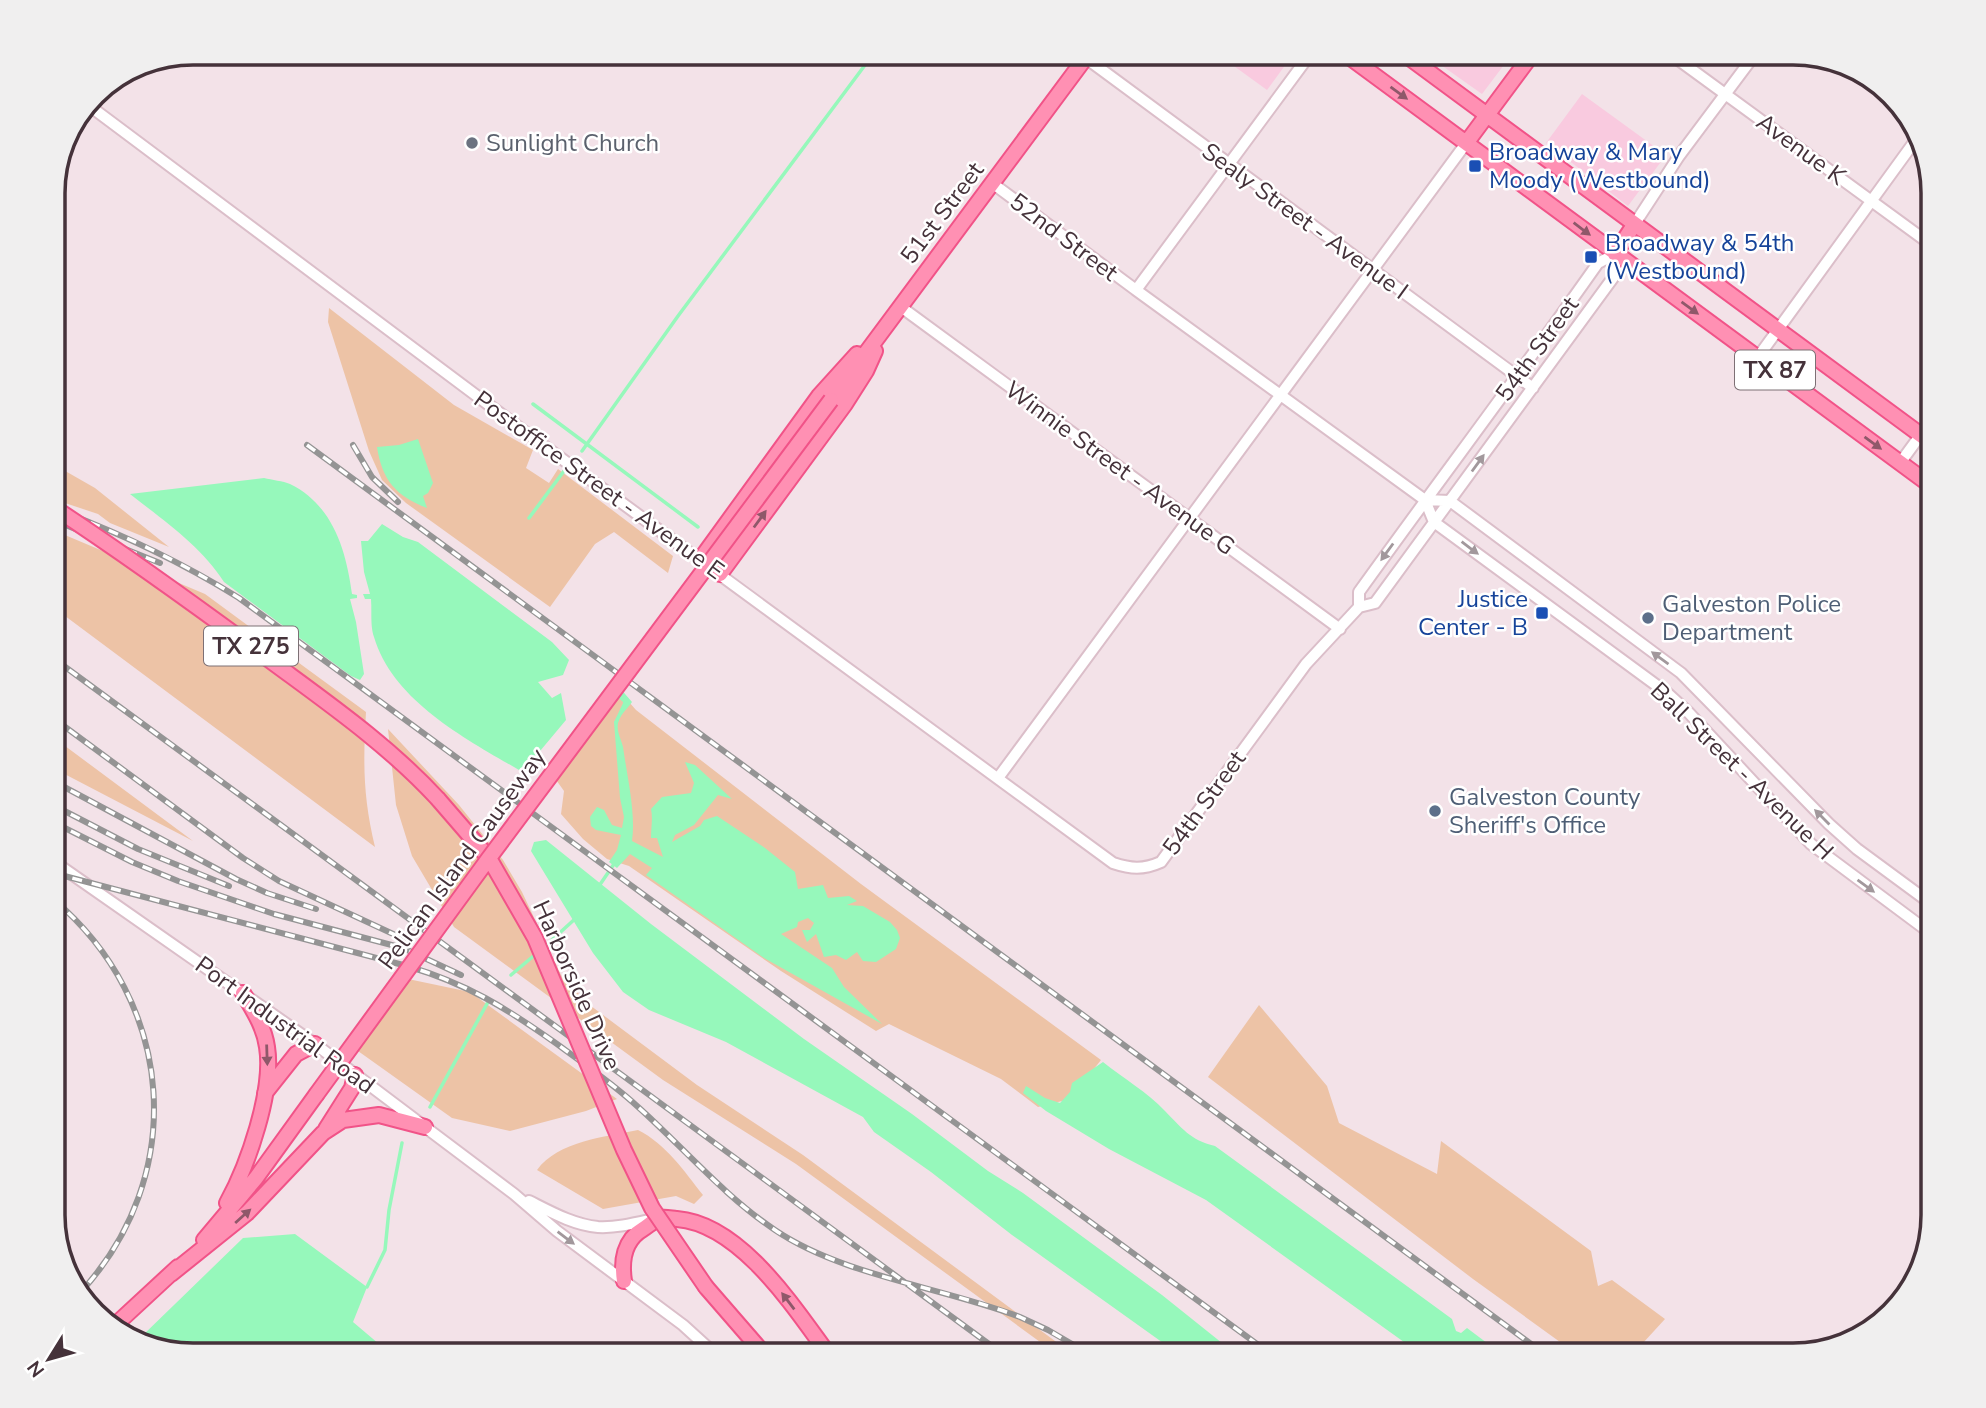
<svg xmlns="http://www.w3.org/2000/svg" width="1986" height="1408" font-family="'Nunito Sans',sans-serif">
<style>
.commercial{fill:#f9cadf}
.green{fill:#edc3a6}
.water{fill:#96f8bb}
.lines{fill:none;stroke-linecap:round;stroke-linejoin:round}
.stream{stroke:#96f8bb;stroke-width:3.5}
.minor-casing{stroke:#dbbec9;stroke-width:14}
.major-casing{stroke:#f15388;stroke-width:18}
.minor{stroke:#fff;stroke-width:10}
.major{stroke:#ff90b3;stroke-width:14}
.rail-casing{stroke:#949494;stroke-width:6}
.rail{stroke:#fff;stroke-width:3.5;stroke-dasharray:10;stroke-linecap:butt}
.major-bridge-casing{stroke:#f15388;stroke-width:18;stroke-linecap:butt}
.major-bridge{stroke:#ff90b3;stroke-width:14}
.oneway{fill:#8f586a}
.oneway2{fill:#a2989c}
.worship-dot{fill:#6b7280;stroke:#fff;stroke-width:2.5}
.transit-dot{fill:#1a4fb4;stroke:#fff;stroke-width:2.5}
.service-dot{fill:#5c6f8a;stroke:#fff;stroke-width:2.5}
.labels{text-anchor:middle;stroke-width:5;stroke-linejoin:round;paint-order:stroke}
.shield{fill:#fff;stroke:#7d7075;stroke-width:2}
.shield-label{font-size:23px;font-weight:bold;fill:#45323a}
.worship-label{font-size:24px;fill:#5b616d;stroke:#fff;text-anchor:start}
.street-label{font-size:24px;fill:#45323a;stroke:#fff}
.transit-label{font-size:24px;fill:#164399;stroke:#fff;text-anchor:start}
.service-label{font-size:24px;fill:#4e5e75;stroke:#fff;text-anchor:start}
.rim{fill:none;stroke:#45323a;stroke-width:3.5}
</style>
<rect width="100%" height="100%" fill="#f3e2e8"/>
<path class="commercial" d="M1216,53H1294L1267,90Z
M1424,53H1513L1482,94Z
M1582,94L1666,155L1628,206L1546,143Z"/>
<path class="green" d="M329,308L454,405L533,450L526,468L549,483L558,469L673,556L668,573L614,532L595,544L550,607L406,503L382,480L369,451L328,322Z
M53,464L95,488L169,547L110,523L98,514L53,499Z
M53,530L205,594L366,712C363,763 363,797 375,847L53,607Z
M614,685L636,710L861,884L1101,1060L1070,1099L1038,1107L1001,1079L889,1024L876,1031L781,971L629,866L607,859L583,839L561,814L564,791L549,770Z
M388,729L459,805L503,860L522,892L562,977L591,1006L697,1085L803,1155L1074,1355H1058L796,1164L663,1080L454,927L412,856L396,805Z
M53,737L193,841L53,768Z
M408,979L470,992L617,1099L586,1111L510,1131L452,1118L358,1051Z
M1259,1005L1327,1086L1339,1123L1437,1174L1441,1141L1591,1251L1598,1286L1612,1280L1665,1319L1643,1343L1656,1355H1578L1473,1279L1208,1077Z
M638,1130C666,1144 684,1171 703,1195L694,1204L676,1196L603,1209L537,1170C558,1141 605,1137 638,1130Z"/>
<path class="water" d="M418,439L433,483L428,493L423,496L427,508C396,496 382,480 377,447L399,445Z
M264,478C272,480 283,481 290,484C333,505 346,550 352,594L357,595V598L350,599L356,622L364,674L360,680L351,676L224,582C201,546 163,520 130,494Z
M382,524L403,537L418,542L552,642L569,660L563,675L538,682L552,698L561,693L566,720L530,763L519,770C466,739 393,701 374,637C370,626 372,611 371,599H365L363,594H370L364,572L361,541H368Z
M619,687L632,702C628,708 621,714 619,720C615,729 621,739 623,747C627,776 636,813 632,841L663,857L657,838H651C651,827 653,819 651,809L662,797L691,793L694,783L685,762L695,765L732,799L718,795L694,825L675,835L672,842L700,826L704,820L717,816L765,848L795,872L798,889L823,885L828,898L849,896L857,901L847,905L863,906L890,922L897,930L900,938L896,949L876,962L863,961L857,952L846,960L836,955L824,957L816,934L807,942L802,930H810L814,923L808,918L798,922L797,927L781,934L832,968L844,987L882,1024L764,958L646,875L652,868L630,854L617,868L609,862L617,850L621,835L596,830L591,826L590,817L597,807L604,810L612,825L622,828L624,817L620,798L614,722L624,707L623,702L614,694Z
M546,840L651,924L804,1039L912,1114L988,1171L1023,1193L1162,1295L1237,1355H1180L1012,1235L931,1172L874,1132L863,1117L726,1042L649,1010L623,992L593,953L531,851L534,842Z
M1103,1062C1123,1078 1147,1092 1165,1111C1182,1128 1190,1140 1215,1146L1452,1319L1456,1331L1461,1333L1467,1328L1503,1355H1422L1206,1200L1109,1149L1046,1111L1023,1093L1026,1086L1045,1098L1060,1103L1070,1092L1072,1083Z
M295,1234L367,1287L353,1322L392,1355H192L140,1338L243,1238Z"/>
<g class="lines">
<path class="stream" d="M533,404L698,527
M582,451L678,316L874,53
M529,518L564,471
M616,722L625,703
M599,886L614,864
M543,948L576,918
M511,975L537,953
M430,1107L488,1002
M367,1287L385,1250L389,1210L402,1143"/>
<g class="minor-casing">
<path id="minor" d="M1079,53L1533,388
M1311,53L1136,290L1425,500L1434,522L1667,693L1689,713L1811,844L1933,935
M1669,53L1933,246
M87,104L513,423L1113,863C1131,869 1143,870 1161,862L1306,664L1359,607L1375,603L1615,275V254L1598,263C1520,374 1438,482 1359,592V607
M992,183L1136,290
M1634,225L1679,156L1756,53
M901,307L1340,629
M1758,357L1920,134
M1900,463L1933,418
M1425,500L1450,501L1681,673L1829,824L1857,849L1933,905
M998,778L1467,142
M53,861L315,1044L425,1127L514,1194L557,1231L683,1325L716,1355
M529,1201C551,1212 574,1225 598,1227C617,1228 636,1223 654,1219"/>
</g>
<g class="major-casing">
<path id="major" d="M1344,53L1933,487
M1403,53L1933,444
M1467,142L1533,53
M1615,254L1634,225
M831,400L1089,53
M700,560L819,396L857,354
M720,574L845,404L866,371L875,351
M438,799L489,858
M265,1093L296,1054L315,1044
M326,1129L352,1088L355,1075
M227,1203C248,1165 274,1090 267,1047C264,1026 253,1010 243,993
M204,1240L256,1178L316,1095
M171,1274L247,1213L323,1133L343,1120L379,1115L425,1127
M624,1281C621,1261 624,1240 643,1229C648,1226 655,1219 661,1218C666,1217 673,1219 677,1219C741,1224 795,1309 829,1355
M706,1287L765,1355
M112,1328L178,1267"/>
</g>
<use href="#minor" class="minor"/>
<use href="#major" class="major"/>
<g class="rail-casing">
<path id="rail" d="M307,445L1546,1355
M353,445L372,477L398,502
M53,508C120,533 178,560 239,598L1272,1355
M53,520L160,563
M53,658L1004,1355
M53,718L243,858L279,881L404,939
M53,781L236,879L267,893L316,909
M53,805L138,849L229,886
M53,822L132,862L178,881L274,914L403,948L461,975
M53,873L407,966C468,984 506,1008 557,1044C584,1064 612,1083 637,1106C683,1147 724,1196 775,1230C843,1276 942,1287 1020,1317L1048,1330L1091,1355
M53,899C176,1002 189,1176 79,1294"/>
</g>
<use href="#rail" class="rail"/>
<g class="major-bridge-casing">
<path id="major-bridge" d="M53,507C129,557 202,610 275,664C332,706 389,746 438,799
M489,858L535,938L624,1150L652,1208L706,1287
M316,1095L489,858L831,400"/>
</g>
<use href="#major-bridge" class="major-bridge"/>
</g>
<defs><path id="oneway-solid" d="M-6-.8H1V-3.2L6.5 0L1 3.2V.8H-6Z" transform="scale(1.75)"/></defs>
<g class="oneway">
<use href="#oneway-solid" transform="translate(1399 93) rotate(36)"/>
<use href="#oneway-solid" transform="translate(1582 229) rotate(37)"/>
<use href="#oneway-solid" transform="translate(1690 308) rotate(36)"/>
<use href="#oneway-solid" transform="translate(1873 443) rotate(36)"/>
<use href="#oneway-solid" transform="translate(760 519) rotate(-54)"/>
<use href="#oneway-solid" transform="translate(267 1055) rotate(88)"/>
<use href="#oneway-solid" transform="translate(243 1216) rotate(-42)"/>
<use href="#oneway-solid" transform="translate(788 1301) rotate(-127)"/>
</g>
<g class="oneway2">
<use href="#oneway-solid" transform="translate(1478 463) rotate(-54)"/>
<use href="#oneway-solid" transform="translate(1470 548) rotate(37)"/>
<use href="#oneway-solid" transform="translate(1387 552) rotate(126)"/>
<use href="#oneway-solid" transform="translate(1660 658) rotate(-144)"/>
<use href="#oneway-solid" transform="translate(1822 817) rotate(-135)"/>
<use href="#oneway-solid" transform="translate(1866 886) rotate(36)"/>
<use href="#oneway-solid" transform="translate(566 1238) rotate(37)"/>
</g>
<circle class="worship-dot" cx="472" cy="143" r="7"/>
<g class="transit-dot">
<rect x="1468" y="159" width="14" height="14" rx="3.5"/>
<rect x="1584" y="250" width="14" height="14" rx="3.5"/>
<rect x="1535" y="606" width="14" height="14" rx="3.5"/>
</g>
<g class="service-dot">
<circle cx="1648" cy="618" r="7"/>
<circle cx="1435" cy="811" r="7"/>
</g>
<g class="labels">
<g class="shield">
<rect x="1735" y="350.5" width="80" height="39" rx="5"/>
<rect x="204" y="626.5" width="94" height="39" rx="5"/>
</g>
<g class="shield-label">
<text x="1775" y="378">TX 87</text>
<text x="251" y="654">TX 275</text>
</g>
<g class="worship-label">
<text x="486" y="151">Sunlight Church</text>
</g>
<g class="street-label">
<text transform="translate(1801 149) rotate(36)" y="8">Avenue K</text>
<text transform="translate(942 213) rotate(-53)" y="8">51st Street</text>
<text transform="translate(1305 221) rotate(36)" y="8">Sealy Street - Avenue I</text>
<text transform="translate(1064 237) rotate(37)" y="8">52nd Street</text>
<text transform="translate(1537 349) rotate(-54)" y="8">54th Street</text>
<text transform="translate(1120 468) rotate(36)" y="8">Winnie Street - Avenue G</text>
<text transform="translate(599 485) rotate(36)" y="8">Postoffice Street - Avenue E</text>
<text transform="translate(1742 771) rotate(44)" y="8">Ball Street - Avenue H</text>
<text transform="translate(1204 803) rotate(-54)" y="8">54th Street</text>
<text transform="translate(462 859) rotate(-54)" y="8">Pelican Island Causeway</text>
<text transform="translate(577 985) rotate(66)" y="8">Harborside Drive</text>
<text transform="translate(285 1025) rotate(36)" y="8">Port Industrial Road</text>
</g>
<g class="transit-label">
<text x="1489" y="160">Broadway &amp; Mary<tspan x="1489" dy="28">Moody (Westbound)</tspan></text>
<text x="1605" y="251">Broadway &amp; 54th<tspan x="1605" dy="28">(Westbound)</tspan></text>
<text x="1528" y="607" text-anchor="end">Justice<tspan x="1528" dy="28">Center - B</tspan></text>
</g>
<g class="service-label">
<text x="1662" y="612">Galveston Police<tspan x="1662" dy="28">Department</tspan></text>
<text x="1449" y="805">Galveston County<tspan x="1449" dy="28">Sheriff's Office</tspan></text>
</g>
</g>
<path d="M0 0H1986V1408H0ZM193 65H1793A128 128 0 0 1 1921 193V1215A128 128 0 0 1 1793 1343H193A128 128 0 0 1 65 1215V193A128 128 0 0 1 193 65Z" fill="#f0efef" fill-rule="evenodd"/>
<path class="rim" d="M193 65H1793A128 128 0 0 1 1921 193V1215A128 128 0 0 1 1793 1343H193A128 128 0 0 1 65 1215V193A128 128 0 0 1 193 65Z"/>
<g transform="translate(49 1359) rotate(233)" stroke="#ffffff" stroke-width="5" paint-order="stroke">
<path d="M0-5L12 26L0 18L-12 26Z" fill="#45323a"/>
<text y="-10" font-size="19" font-weight="bold" text-anchor="middle" fill="#45323a">N</text>
</g>
</svg>
